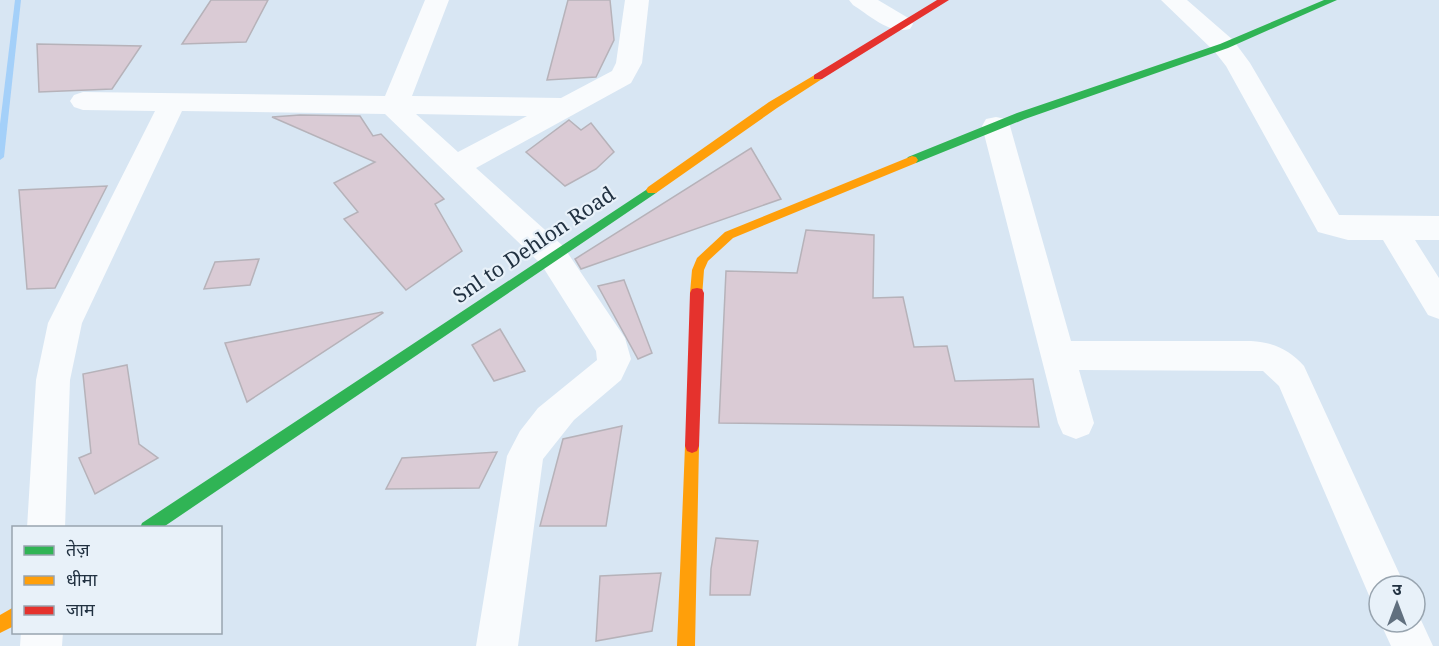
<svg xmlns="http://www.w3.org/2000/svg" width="1439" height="646" font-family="'Noto Serif','Noto Sans Devanagari',serif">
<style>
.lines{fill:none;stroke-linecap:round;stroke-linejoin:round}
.stream{fill:#a4d0f9;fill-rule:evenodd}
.building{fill:#dacbd5;stroke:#b6b2b9;stroke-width:1.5}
.street{fill:#f9fbfd;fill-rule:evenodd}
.fast{fill:#30b455;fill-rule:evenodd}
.slow{fill:#ff9f0a;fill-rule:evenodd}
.jam{fill:#e5322d;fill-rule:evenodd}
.labels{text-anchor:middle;stroke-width:4.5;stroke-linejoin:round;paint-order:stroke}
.street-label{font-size:21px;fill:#213141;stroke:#e8f1f9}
</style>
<rect width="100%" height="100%" fill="#d8e6f3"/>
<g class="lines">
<path class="stream" d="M15,0H21L4,157L0,160V124Z"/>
</g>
<path class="building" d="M211,0H268L246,42L182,44Z
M568,0H610L614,40L596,77L547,80Z
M37,44L141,46L112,89L39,92Z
M300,115L360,116L373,136L381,134L444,199L435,204L462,251L406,290L344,219L358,212L334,183L375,162L272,117Z
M569,120L581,130L591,123L614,152L596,169L565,186L526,152Z
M751,148L781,199L581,269L575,259Z
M107,186L55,288L27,289L19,190Z
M806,230L874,235L873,298L903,297L914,347L947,346L955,381L1033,379L1039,427L719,423L726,271L797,273Z
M259,259L250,285L204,289L215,262Z
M624,280L652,353L638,359L598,286Z
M382,312L383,313L247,402L225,343Z
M500,329L525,371L494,381L472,345Z
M127,365L139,444L158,458L95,494L79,458L91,453L83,374Z
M622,426L606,526H540L563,439Z
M497,452L479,488L386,489L402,458Z
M716,538L758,541L750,595H710L711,569Z
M661,573L652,631L596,641L600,576Z"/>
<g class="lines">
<path class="street" d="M425,0H449L412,96L561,98L612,71L616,63L625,0H649L642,63L631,83L476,168L563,246L625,338L631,359L621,380L574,420L543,459L518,646H476L507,456L520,431L538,408L597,360L596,351L541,264L385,114L182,111L82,323L70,380L65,528H27L36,380L48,323L155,111L83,110L74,107L70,101L74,95L83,92L385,96ZM416,114L527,116L458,152Z
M849,0H878L910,19L913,24L910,29C890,35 869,15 853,5Z
M1161,0H1187L1233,40L1250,63L1339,215L1439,216V240H1415L1439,278V319L1428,315L1383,240H1348L1318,232L1226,66L1215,52Z
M996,117L1006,119L1010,126L1071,341H1251C1273,342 1290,350 1304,366L1405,586H1379V604L1371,600L1279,386L1263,371L1079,370L1094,423L1089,434L1076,439L1063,434L1058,423L982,126L986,119Z
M1415,607L1433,646H1391L1380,622H1415Z
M21,632H63L62,646H20Z"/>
<path class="fast" d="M1324,0H1337L1228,48L1025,119L916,163H908L906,160L908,157L1017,113L1220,44Z
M652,186L656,187L658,190L656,193L162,528H140L142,523Z"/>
<path class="slow" d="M818,73L822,75V79L777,108L656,193H648L646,190L648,187L769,102Z
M912,156L916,157L918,160L916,163L733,238L708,261L704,270L702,297H692L690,293L692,270L697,258L725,232Z
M692,439L697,441L699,446L695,646H677L685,446L687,441Z
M14,607V626L0,633V615Z"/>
<path class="jam" d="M937,0H949L822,79H814V75Z
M697,288L702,289L704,293L699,446L697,451L692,453L687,451L685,446L690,293L692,289Z"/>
</g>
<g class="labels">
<g class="street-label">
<text transform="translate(534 245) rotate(-34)" y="7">Snl to Dehlon Road</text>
</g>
</g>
<rect x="12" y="526" width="210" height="108" fill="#e8f1f9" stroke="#98a4af" stroke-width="1.5"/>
<rect x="24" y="546" width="30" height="9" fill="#30b455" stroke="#98a4af" stroke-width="1.5"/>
<text x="66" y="556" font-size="18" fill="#213141">तेज़</text>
<rect x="24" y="576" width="30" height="9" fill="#ff9f0a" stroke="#98a4af" stroke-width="1.5"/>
<text x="66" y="586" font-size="18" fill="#213141">धीमा</text>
<rect x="24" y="606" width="30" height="9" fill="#e5322d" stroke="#98a4af" stroke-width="1.5"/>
<text x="66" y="616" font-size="18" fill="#213141">जाम</text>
<g transform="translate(1397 604)"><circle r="28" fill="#e8f1f9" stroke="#98a4af" stroke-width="1.5"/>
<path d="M0-4.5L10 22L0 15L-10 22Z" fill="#61707f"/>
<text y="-9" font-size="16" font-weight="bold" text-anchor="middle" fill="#213141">उ</text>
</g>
</svg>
